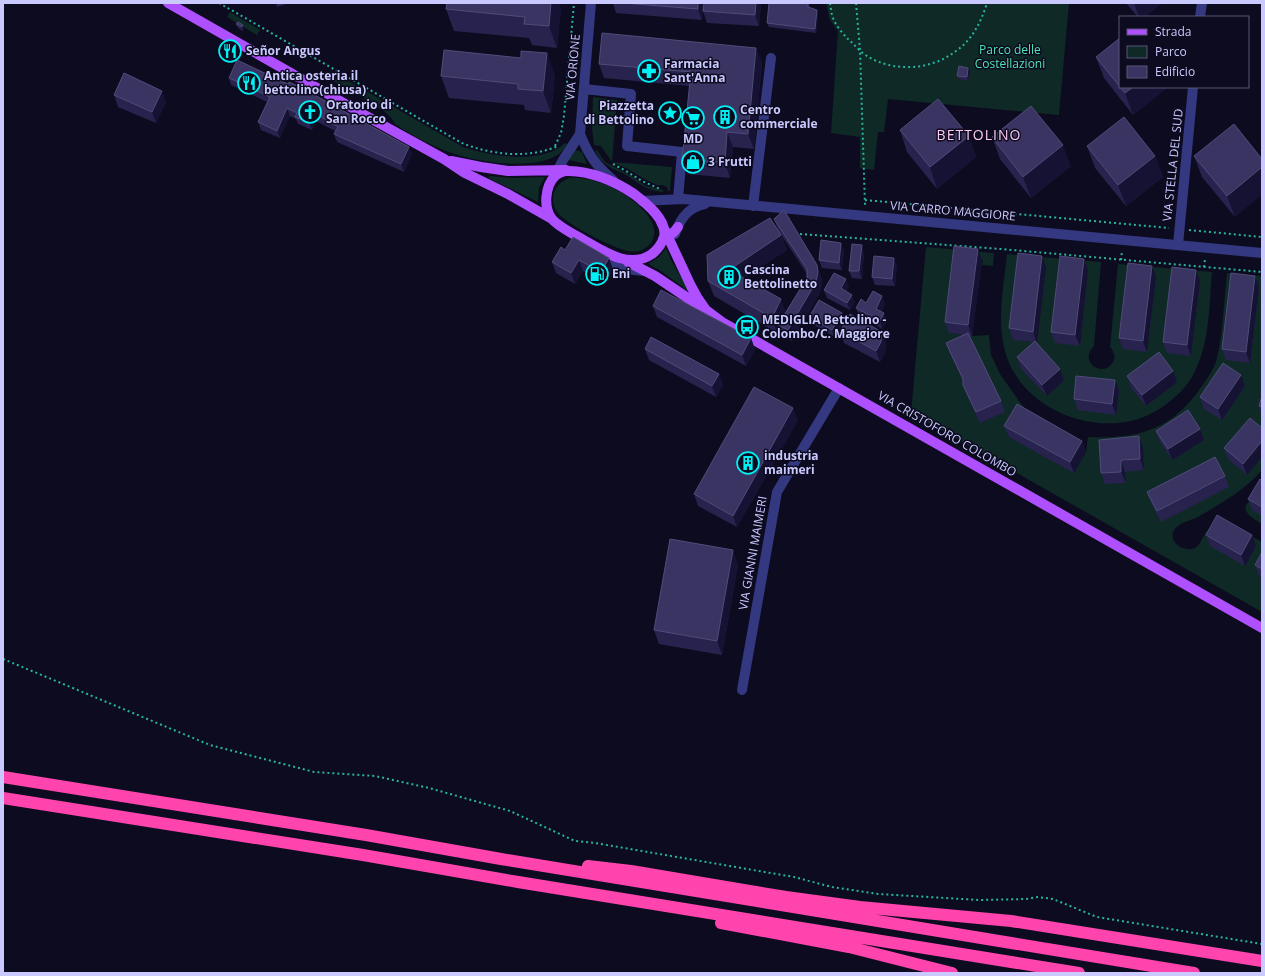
<svg xmlns="http://www.w3.org/2000/svg" width="1265" height="976" font-family="'Open Sans',sans-serif">
<style>
.green{fill:#0e2926}
.lines{fill:none;stroke-linecap:round;stroke-linejoin:round}
.path{stroke:#27b5a0;stroke-width:2;stroke-dasharray:2 3;stroke-linecap:butt}
.minor{stroke:#343880;stroke-width:10}
.major{stroke:#ae50ff;stroke-width:10}
.highway{stroke:#ff44ae;stroke-width:12}
.wall{fill:#27234e}
.shaded-wall{fill:#151233}
.building{fill:#393461;stroke:#504c7a}
.labels{text-anchor:middle;stroke-width:3;stroke-linejoin:round;paint-order:stroke}
.park-label{font-size:12px;fill:#50e4b2;stroke:#0d0b1f}
.poi-label{font-size:12px;font-weight:bold;fill:#cac9ff;stroke:#0d0b1f;text-anchor:start}
.street-label{font-size:12px;fill:#cac9ff;stroke:#0d0b1f}
.quarter-label{font-size:14px;letter-spacing:1px;fill:#ffcbf1;stroke:#0d0b1f}
</style>
<rect width="100%" height="100%" fill="#0d0b1f"/>
<path class="green" d="M826,3H1069L1059,115L888,99L884,132H878L874,170L860,168V137L831,133L838,31L830,20Z
M230,12L260,30L257,35L227,17Z
M331,71L465,148C494,156 541,165 565,143L567,144C554,174 482,163 458,155C435,148 414,137 395,124C390,109 341,86 327,78Z
M593,97L617,100L612,162L672,167L670,191H668L667,187L663,185H657L646,180L628,169L612,162L601,146L594,145L592,128Z
M575,150L582,152L587,164L568,160Z
M597,150L605,162L630,175L646,186L663,190V192C647,191 639,183 626,175C619,171 611,169 604,163C600,160 598,155 595,151Z
M490,176L512,178L545,177L539,188L538,202L488,178Z
M569,178C584,177 599,181 613,188C630,196 670,225 648,246C642,251 636,253 628,251C613,248 567,225 557,212C553,206 552,199 554,192C557,185 562,181 569,178Z
M926,247L994,253L993,266L982,265L983,261L958,258L949,333L972,336L989,335L991,355L1000,374L1024,408L1021,415L1074,473L1086,452L1088,437C1136,439 1170,431 1199,390C1206,380 1214,370 1217,358C1223,333 1224,299 1227,273L1262,276V470C1245,490 1220,504 1198,517C1192,520 1183,522 1178,526C1164,536 1180,554 1195,548C1201,545 1202,536 1207,531C1212,525 1218,523 1225,521L1262,542V612L911,413Z
M666,248L672,262L689,290L688,291L661,271L650,265L649,263L659,257Z
M1007,254L1101,262L1094,346C1078,362 1103,379 1113,362C1116,357 1114,352 1110,347L1118,264L1212,272C1209,306 1210,344 1193,375C1188,385 1178,395 1169,402C1159,410 1148,416 1135,420C1082,434 1016,403 1004,347C997,317 1004,284 1007,254Z
M1262,489V524C1237,509 1243,506 1262,489Z"/>
<g class="lines">
<path class="path" d="M219,3L462,143C491,155 529,159 558,146
M830,3C831,8 831,13 833,18C836,26 843,34 849,40C853,43 856,47 860,51C887,73 929,72 956,51C973,39 981,22 987,3
M856,3L860,50L865,206
M555,146L561,133L564,116L574,3
M613,164L626,171L642,181L660,189
M865,200L1169,228
M1189,230L1262,237
M800,234L1001,249L1262,272
M1121,260L1122,251
M1204,267L1205,259
M3,659L210,745L314,772L375,776L429,788L510,811L575,841L595,843L794,877L832,887L878,894L979,900L1026,899L1038,897L1053,899L1097,917L1262,944"/>
<path class="minor" d="M1200,17L1202,3
M584,89L631,94L627,146L682,152L678,199
M580,134C588,154 596,166 613,180
M554,177L563,160L580,134L591,3
M642,201L684,199L1262,253
M753,206L771,58
M675,234C680,219 688,207 705,204
M1178,245L1193,87
M600,258L619,268L643,271
M742,690L777,492L839,388"/>
<path class="major" d="M168,3L377,122L444,159L465,173L508,194L552,219
M451,161L481,167L508,171L566,170
M566,171C589,170 615,181 634,194C646,203 668,220 664,237C662,243 657,250 652,254C629,270 603,251 582,239C573,234 559,227 552,219C543,208 545,186 555,176C558,173 562,172 566,171Z
M661,222L691,286L697,297L706,310L722,322L1262,628
M663,239L674,232L678,227
M628,262L655,276L701,307"/>
<path class="highway" d="M3,777L366,835L501,859L1194,973
M3,798L363,855L518,882L1079,973
M588,866L631,871L786,897L860,907L1011,921L1262,961
M721,923L849,947L952,973"/>
</g>
<path class="wall" d="M276,3H289L277,7Z
M613,3H703L702,20L616,13Z
M761,3L759,26L707,23L703,11Z
M769,3H810L809,8L817,10L818,14L816,33L769,27L767,23Z
M1126,3H1162L1145,17H1138Z
M561,8L557,48L532,45L529,38L454,31L446,9Z
M236,24L244,29L243,31L238,28Z
M1096,57L1168,87L1133,115L1104,78Z
M762,62L754,149L733,147L730,178L688,174L682,159L689,86L604,78L599,64Z
M970,72L968,81L959,79L957,76Z
M555,75L551,113L525,110L524,105L449,98L441,76Z
M229,78L412,154L404,172L337,142L334,134L335,131L316,121L312,130L298,124L296,119L290,116L280,138L261,130L258,122L267,102L231,85Z
M114,95L166,102L156,123L118,107Z
M900,130L969,136L976,157L937,189L907,152Z
M992,137L1071,166L1031,198L1000,159Z
M1087,146L1155,156L1163,177L1126,206L1095,168Z
M1194,156L1262,159L1235,217L1202,177Z
M774,219L821,276L822,283L820,293L792,341L782,336L779,329L777,333L714,296L708,281L781,235L787,250L744,278L786,312L807,278V274L778,230Z
M841,243L844,250L842,270L822,268L819,260Z
M565,250L613,269L605,283L583,271L575,284L556,273L552,262Z
M864,252L862,279L852,278L849,271Z
M1084,259L1088,270L1080,346L1055,343L1051,332Z
M982,260L972,336H970L1001,401L1005,412L980,423L967,396L963,385V381L950,354L946,343L964,335L949,333L945,322Z
M897,265L895,286L875,285L872,277Z
M1046,267L1036,343L1064,380L1047,396L1021,369L1017,357L1034,342L1013,340L1009,328Z
M1196,270L1200,281L1191,356L1167,353L1163,342Z
M1255,276L1259,287L1250,363L1226,360L1222,349Z
M1156,277L1147,352L1123,349L1119,338Z
M849,287L846,291L855,302L850,310L827,298L824,290Z
M866,303L885,304L881,312L884,313L887,321L882,329L859,316L856,308Z
M653,306L751,338L755,350L746,366L657,317Z
M842,313L844,320L835,337L812,324L809,317Z
M840,331L882,332L886,343L885,353L880,362L844,343Z
M645,349L719,374L723,385L716,397L649,360Z
M1173,371L1177,382L1146,406L1131,388L1127,376Z
M1241,375L1245,386L1222,420L1204,409L1200,397Z
M1115,380L1119,391L1116,415L1078,410L1074,399Z
M1262,396V416L1259,406Z
M798,420L737,527L698,506L694,494Z
M1004,426L1082,441L1086,452L1074,473L1009,437Z
M1262,428V457L1247,475L1228,459L1224,448Z
M1200,429L1204,440L1172,460L1160,442L1156,431Z
M1099,440L1143,448L1144,470L1125,472L1126,483L1105,484L1101,473Z
M1225,476L1229,487L1161,522L1151,503L1147,492Z
M1262,481V516L1252,510L1248,499Z
M1206,535H1252L1256,546L1245,566L1210,546Z
M1262,552V578L1259,576L1255,565Z
M738,565L722,655L659,644L654,630Z"/>
<path class="shaded-wall" d="M551,3H559L561,8L557,48L549,26Z
M698,3H703L702,20L698,9Z
M756,3H761L759,26L755,15Z
M808,3H810L809,11L808,7Z
M1134,3H1162L1145,17H1139Z
M817,10L818,14L816,33L815,29Z
M243,25L244,29L243,31L242,27Z
M756,48L762,62L754,149L748,134Z
M547,53L555,75L551,113L543,91Z
M968,68L970,72L968,81L967,77Z
M1133,87H1168L1133,115L1125,93Z
M162,91L166,102L156,123L152,112Z
M287,108L290,116L280,138L277,131Z
M314,113L316,121L312,130L309,123Z
M727,132L733,147L730,178L725,163Z
M969,136L976,157L937,189L930,167Z
M1063,145L1071,166L1031,198L1023,177Z
M409,147L412,154L404,172L401,164Z
M1155,156L1163,177L1126,206L1118,185Z
M1262,167V195L1235,217L1227,196Z
M781,235L787,250L734,285L729,270Z
M841,243L844,250L842,270L839,263Z
M862,245L864,252L862,279L859,271Z
M978,249L982,260L972,336L968,325Z
M1042,256L1046,267L1037,343L1033,332Z
M609,258L613,269L605,283L601,272Z
M894,258L897,265L895,286L892,279Z
M1084,259L1088,270L1080,346L1075,335Z
M579,260L583,271L575,284L571,273Z
M817,265L821,276L822,283L820,293L792,341L788,330Z
M1152,266L1156,277L1147,352L1143,341Z
M1196,270L1200,281L1191,356L1187,345Z
M1255,276L1259,287L1250,363L1246,352Z
M846,279L849,287L844,296L841,288Z
M852,295L855,302L850,310L847,303Z
M882,296L885,304L878,316L876,309Z
M781,299L786,313L778,325L779,329L777,333L772,318Z
M842,313L844,320L835,337L832,330Z
M884,313L887,321L882,329L880,321Z
M882,332L886,343L885,353L880,362L876,351Z
M751,338L755,350L746,366L742,355Z
M1060,369L1064,380L1047,396L1042,385Z
M1173,371L1177,382L1146,406L1142,395Z
M719,374L723,385L716,397L712,386Z
M1241,375L1245,386L1222,420L1218,409Z
M1115,380L1119,391L1116,415L1112,404Z
M793,408L798,420L737,527L733,516Z
M1200,429L1204,440L1172,460L1168,449Z
M1139,436L1143,448L1144,470L1140,459Z
M1082,441L1086,452L1074,473L1070,462Z
M1262,441V457L1247,475L1243,464Z
M1121,460L1125,472L1126,483L1121,472Z
M1252,535L1256,546L1245,566L1241,555Z
M733,550L738,565L722,655L717,641Z"/>
<path class="building" d="M447,3H551L549,26L524,24L525,17L446,9Z
M623,3H698V9Z
M704,3H756L755,15L703,11Z
M769,3H808V7L817,10L815,29L767,23Z
M238,22L243,25L242,27L236,24Z
M602,33L756,48L748,134L727,132L725,163L682,159L691,72L599,64Z
M1120,38V87L1096,57Z
M444,50L521,58V51L547,53L543,91L518,89V84L441,76Z
M237,60L288,84L289,82L302,88L409,147L401,164L334,134L338,127L314,113L309,123L295,117L297,113L287,108L277,131L258,122L270,97L229,78Z
M959,66L968,68L967,77L957,76Z
M124,73L162,91L152,112L114,95Z
M1120,87H1133L1125,93Z
M938,99L969,136L930,167L900,130Z
M1031,106L1063,145L1023,177L992,137Z
M1124,117L1155,156L1118,185L1087,146Z
M1234,124L1262,159V167L1227,196L1194,156Z
M784,210L817,265L818,272L816,282L788,330L778,325L807,278V269L774,219Z
M770,218L781,235L729,270L781,299L772,318L708,281L707,255Z
M573,237L609,258L601,272L579,260L571,273L552,262L561,247L565,250Z
M821,240L841,243L839,263L819,260Z
M852,244L862,245L859,271H849Z
M954,246L978,249L968,325L945,322Z
M1018,253L1042,256L1033,332L1009,328Z
M874,256L894,258L892,279L872,277Z
M1060,256L1084,259L1075,335L1051,332Z
M1128,263L1152,266L1143,341L1119,338Z
M1172,267L1196,270L1187,345L1163,342Z
M834,273L846,279L841,288L852,295L847,303L824,290Z
M1231,273L1255,276L1246,352L1222,349Z
M661,290L751,338L742,355L653,306Z
M873,291L882,296L876,309L884,313L880,321L856,308L861,299L866,303Z
M819,300L842,313L832,330L809,317Z
M850,314L882,332L881,342L876,351L840,331Z
M968,333L1001,401L976,412L963,385V379L946,343Z
M651,337L719,374L712,386L645,349Z
M1035,341L1060,369L1042,385L1017,357Z
M1159,352L1173,371L1142,395L1127,376Z
M1223,363L1241,375L1218,409L1200,397Z
M1076,376L1115,380L1112,404L1074,399Z
M754,387L793,408L733,516L694,494Z
M1262,396V407L1259,406Z
M1017,404L1082,441L1070,462L1004,426Z
M1188,410L1200,429L1168,449L1156,431Z
M1250,418L1262,428V441L1243,464L1224,448Z
M1139,436L1140,459L1121,460V472L1101,473L1099,440Z
M1215,457L1225,476L1157,511L1147,492Z
M1260,479L1262,481V507L1248,499Z
M1217,515L1252,535L1241,555L1206,535Z
M670,539L733,550L717,641L654,630Z
M1262,552V569L1255,565Z"/>
<defs>
<g id="restaurant-ring" transform="scale(1.15)"><circle r="9.5" fill="#0d0b1f" stroke="#00f1f4" stroke-width="1.5"/><path d="M-5-6h1v4h1v-4h1v4h1v-4h1v5L-1.5 .5V6h-2V.5L-5-1ZM5-6V6H3V1.5H1.5Q1.5-4 5-6Z" fill="#00f1f4"/></g>
<g id="pharmacy-ring" transform="scale(1.15)"><circle r="9.5" fill="#0d0b1f" stroke="#00f1f4" stroke-width="1.5"/><path d="M-2-6h4v4h4v4h-4v4h-4v-4h-4v-4h4Z" fill="#00f1f4"/></g>
<g id="church-ring" transform="scale(1.15)"><circle r="9.5" fill="#0d0b1f" stroke="#00f1f4" stroke-width="1.5"/><path d="M-1.2-6h2.4v3.5h3.3v2.4h-3.3V6h-2.4V-.1h-3.3v-2.4h3.3Z" fill="#00f1f4"/></g>
<g id="sight-ring" transform="scale(1.15)"><circle r="9.5" fill="#0d0b1f" stroke="#00f1f4" stroke-width="1.5"/><path d="M0-6L1.8-2.2L6-1.7L2.9 1.2L3.7 5.4L0 3.3L-3.7 5.4L-2.9 1.2L-6-1.7L-1.8-2.2Z" fill="#00f1f4"/></g>
<g id="building-ring" transform="scale(1.15)"><circle r="9.5" fill="#0d0b1f" stroke="#00f1f4" stroke-width="1.5"/><path d="M-4-6H4V6H1V3H-1V6H-4ZM-2.5-4.3h1.7v1.8h-1.7ZM.8-4.3h1.7v1.8H.8ZM-2.5-1h1.7V.8h-1.7ZM.8-1h1.7V.8H.8Z" fill="#00f1f4"/></g>
<g id="supermarket-ring" transform="scale(1.15)"><circle r="9.5" fill="#0d0b1f" stroke="#00f1f4" stroke-width="1.5"/><path d="M-6-5.5h2.5l.6 2H6L4.5 2H-2.5L-4.4-4H-6ZM-1.5 3.2a1.3 1.3 0 1 0 .1 0ZM3 3.2a1.3 1.3 0 1 0 .1 0Z" fill="#00f1f4"/></g>
<g id="shop-ring" transform="scale(1.15)"><circle r="9.5" fill="#0d0b1f" stroke="#00f1f4" stroke-width="1.5"/><path d="M-5-2.5h2.3a2.7 3.5 0 0 1 5.4 0H5L5.5 6h-11ZM-1.5-2.5h3a1.5 2.3 0 0 0-3 0Z" fill="#00f1f4"/></g>
<g id="fuel-ring" transform="scale(1.15)"><circle r="9.5" fill="#0d0b1f" stroke="#00f1f4" stroke-width="1.5"/><path d="M-5.5-6h7V0h2V4h1.3V-2.5L3-4.5l.8-.8L6-3V5H2.5V1h-1V6h-7ZM-4.2-4.7v3.2H.2V-4.7Z" fill="#00f1f4"/></g>
<g id="bus-ring" transform="scale(1.15)"><circle r="9.5" fill="#0d0b1f" stroke="#00f1f4" stroke-width="1.5"/><path d="M-5-6H5V4H4V6H2V4H-2V6H-4V4H-5ZM-3.5-4V0h7V-4ZM-3.5 1.2v1.5H-2V1.2ZM2 1.2v1.5H3.5V1.2Z" fill="#00f1f4"/></g>
</defs>
<g fill-rule="evenodd">
<use href="#restaurant-ring" x="230" y="51"/>
<use href="#pharmacy-ring" x="649" y="71"/>
<use href="#restaurant-ring" x="249" y="83"/>
<use href="#church-ring" x="310" y="112"/>
<use href="#sight-ring" x="670" y="113"/>
<use href="#building-ring" x="725" y="117"/>
<use href="#supermarket-ring" x="693" y="118"/>
<use href="#shop-ring" x="693" y="162"/>
<use href="#fuel-ring" x="597" y="274"/>
<use href="#building-ring" x="729" y="277"/>
<use href="#bus-ring" x="747" y="327"/>
<use href="#building-ring" x="748" y="463"/>
</g>
<g class="labels">
<g class="park-label">
<text x="1010" y="54">Parco delle<tspan x="1010" dy="14">Costellazioni</tspan></text>
</g>
<g class="poi-label">
<text x="246" y="55">Señor Angus</text>
<text x="664" y="68">Farmacia<tspan x="664" dy="14">Sant'Anna</tspan></text>
<text x="264" y="80">Antica osteria il<tspan x="264" dy="14">bettolino(chiusa)</tspan></text>
<text x="326" y="109">Oratorio di<tspan x="326" dy="14">San Rocco</tspan></text>
<text x="654" y="110" text-anchor="end">Piazzetta<tspan x="654" dy="14">di Bettolino</tspan></text>
<text x="740" y="114">Centro<tspan x="740" dy="14">commerciale</tspan></text>
<text x="693" y="143" text-anchor="middle">MD</text>
<text x="708" y="166">3 Frutti</text>
<text x="744" y="274">Cascina<tspan x="744" dy="14">Bettolinetto</tspan></text>
<text x="612" y="278">Eni</text>
<text x="762" y="324">MEDIGLIA Bettolino -<tspan x="762" dy="14">Colombo/C. Maggiore</tspan></text>
<text x="764" y="460">industria<tspan x="764" dy="14">maimeri</tspan></text>
</g>
<g class="street-label">
<text transform="translate(573 67) rotate(-85)" y="4">VIA ORIONE</text>
<text transform="translate(1173 165) rotate(-84)" y="4">VIA STELLA DEL SUD</text>
<text transform="translate(953 211) rotate(5)" y="4">VIA CARRO MAGGIORE</text>
<text transform="translate(947 434) rotate(30)" y="4">VIA CRISTOFORO COLOMBO</text>
<text transform="translate(753 553) rotate(-80)" y="4">VIA GIANNI MAIMERI</text>
</g>
<g class="quarter-label">
<text x="979" y="140">BETTOLINO</text>
</g>
</g>
<rect width="1265" height="976" fill="none" stroke="#cac9ff" stroke-width="8"/>
<rect x="1119" y="16" width="130" height="72" fill="#0d0b1f" stroke="#595779"/>
<rect x="1127" y="29" width="20" height="6" fill="#ae50ff" stroke="#595779"/>
<text x="1155" y="36" font-size="12" fill="#cac9ff">Strada</text>
<rect x="1127" y="46" width="20" height="12" fill="#0e2926" stroke="#595779"/>
<text x="1155" y="56" font-size="12" fill="#cac9ff">Parco</text>
<rect x="1127" y="66" width="20" height="12" fill="#393461" stroke="#595779"/>
<text x="1155" y="76" font-size="12" fill="#cac9ff">Edificio</text>
</svg>
